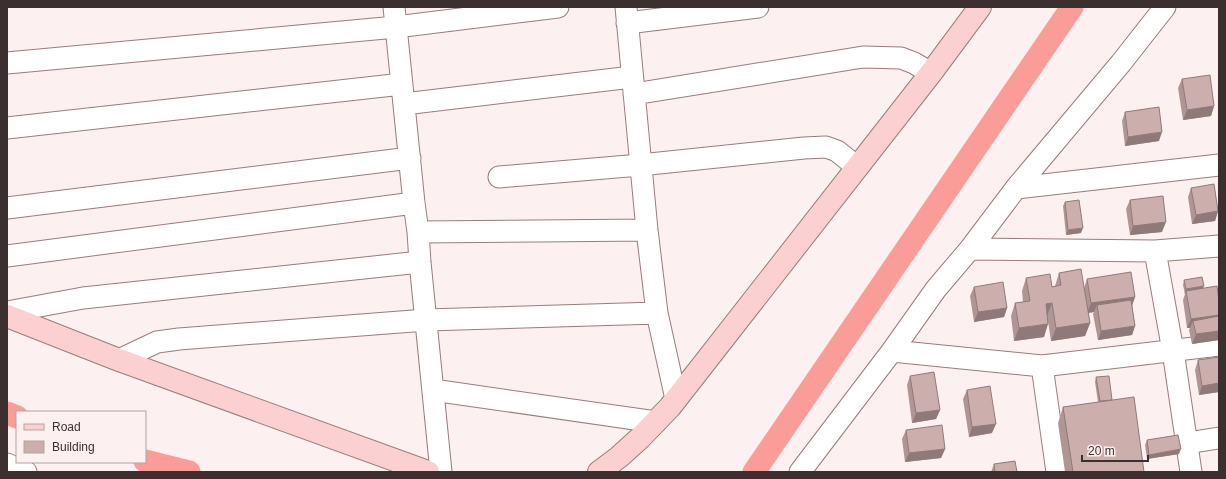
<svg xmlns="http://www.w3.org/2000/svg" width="1226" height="479" font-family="Helvetica,sans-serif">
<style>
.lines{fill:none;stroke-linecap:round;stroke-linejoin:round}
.canal{stroke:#fa9d99;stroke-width:23}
.street-casing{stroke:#977d7b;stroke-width:23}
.secondary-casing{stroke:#977d7b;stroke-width:24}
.street{stroke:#fff;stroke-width:21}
.secondary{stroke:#fcd0d0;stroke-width:22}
.wall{fill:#af9695}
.shaded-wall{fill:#8f7a79}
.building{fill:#ccafad;stroke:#8f7a79}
</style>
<rect width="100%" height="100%" fill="#fdf0f0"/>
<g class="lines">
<path class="canal" d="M7,413L17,417
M145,461L189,472
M754,472L1072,7"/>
<g class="street-casing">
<path id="street" d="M394,7L414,203L418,232L420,262L441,472
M626,7L647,230L657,313L676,399
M627,23L758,7
M7,63L396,27L558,7
M634,94L863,57L901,58L914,63L931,73
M404,104L632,77
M7,128L402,84
M499,177L640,165L804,148L826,147L837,151L857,167
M1016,188L1219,165
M7,208L410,158
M418,232L647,230
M970,249L1155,251L1219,246
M1155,251L1173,351L1191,472
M7,256L414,203
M7,312L83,298L420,262
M892,351L1042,366L1219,345
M119,360L157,342L179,339L426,320L657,313
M1042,366L1057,472
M433,390L656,422
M1187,443L1219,438
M7,464L26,472
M800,472L892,351L936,289L970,249L1016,188L1121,63L1165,7"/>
</g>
<g class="secondary-casing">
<path id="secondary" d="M7,316L119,360L428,472
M599,472L619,457L640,438L670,407L931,73L980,7"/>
</g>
<use href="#street" class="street"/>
<use href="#secondary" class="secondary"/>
</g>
<path class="wall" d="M1182,79L1214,106L1211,116L1183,120L1178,88Z
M1125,112L1159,141L1125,146L1122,121Z
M1191,188L1218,211L1215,221L1192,224L1188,197Z
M1130,200L1162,232L1130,235L1126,209Z
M1065,202L1081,233L1066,235L1063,206Z
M1059,273L1084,288L1087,279L1135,297L1132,305L1135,326L1132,335L1098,340L1093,314L1094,312L1088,313L1090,323L1085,336L1051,341L1048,321L1044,337L1014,341L1011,316L1015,303L1023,302L1022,291L1026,278L1052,287L1055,286Z
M1184,280L1204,286L1203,288L1219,301V340L1192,344L1189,330L1190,328H1187L1183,300L1185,294L1183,285Z
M974,287L1007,308L1004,317L974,322L970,296Z
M1219,357V392L1199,395L1195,370L1198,360Z
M910,376L940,410L936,419L912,423L907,385Z
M1096,377L1112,400L1144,472H1065L1058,423L1063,407L1098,402L1095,382Z
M967,390L992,433L969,437L963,399Z
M906,430L945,449L941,458L905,462L902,439Z
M1147,440L1179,454L1147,459L1145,445Z
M994,464L1017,472H991Z"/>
<path class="shaded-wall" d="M1214,106L1211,116L1183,120L1187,110Z
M1162,132L1159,141L1125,146L1128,137Z
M1218,211L1215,221L1192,224L1196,215Z
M1166,222L1162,232L1130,235L1133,226Z
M1083,228L1081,233L1066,235L1068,230Z
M1204,286L1202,291H1186L1184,294L1186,289Z
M1135,297L1132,306L1097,305L1094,312L1087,313L1091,303Z
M1052,303L1047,316L1046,304Z
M1007,308L1004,317L974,322L978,312Z
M1219,315V320L1193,321L1190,328H1187L1191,319Z
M1090,323L1085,336L1051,341L1056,328Z
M1048,324L1044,337L1014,341L1019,328Z
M1135,326L1132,335L1098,340L1101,331Z
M1219,331V340L1192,344L1196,334Z
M1219,383V392L1199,395L1202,386Z
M940,410L936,419L912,423L916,413Z
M996,424L992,433L969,437L972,427Z
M945,449L941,458L905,462L909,453Z
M1181,449L1179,454L1147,459L1149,455Z"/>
<path class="building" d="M1210,75L1214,106L1187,110L1182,79Z
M1159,107L1162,132L1128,137L1125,112Z
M1214,184L1218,211L1196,215L1191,188Z
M1163,196L1166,222L1133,226L1130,200Z
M1079,200L1083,228L1068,230L1065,202Z
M1081,269L1090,323L1056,328L1052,303L1046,304L1048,324L1019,328L1015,303L1030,301L1026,278L1050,274L1052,287L1061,285L1059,273Z
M1131,272L1135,297L1091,303L1087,279Z
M1202,277L1204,286L1186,289L1184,280Z
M1003,282L1007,308L978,312L974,287Z
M1217,286L1219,301V315L1191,319L1186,291Z
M1131,300L1135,326L1101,331L1097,305Z
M1219,316V331L1196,334L1193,321Z
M1219,357V383L1202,386L1198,360Z
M934,372L940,410L916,413L910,376Z
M1109,376L1112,400L1100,401L1096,377Z
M990,386L996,424L972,427L967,390Z
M1134,397L1144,472H1073L1063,407Z
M942,425L945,449L909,453L906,430Z
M1178,435L1181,449L1149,455L1147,440Z
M1015,461L1017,472H995L994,464Z"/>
<rect width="1226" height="479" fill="none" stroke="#3b302f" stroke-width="16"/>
<rect x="16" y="411" width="130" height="52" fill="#fdf0f0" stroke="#afa3a3"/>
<rect x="24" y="424" width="20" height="6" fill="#fcd0d0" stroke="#afa3a3"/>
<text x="52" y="431" font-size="12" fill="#3b302f">Road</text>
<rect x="24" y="441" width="20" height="12" fill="#ccafad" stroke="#afa3a3"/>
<text x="52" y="451" font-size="12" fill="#3b302f">Building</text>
<path d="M1082 455v6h66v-6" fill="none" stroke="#3b302f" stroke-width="2"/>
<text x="1088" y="455" font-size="12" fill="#3b302f" stroke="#fdf0f0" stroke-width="3" paint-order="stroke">20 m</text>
</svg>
